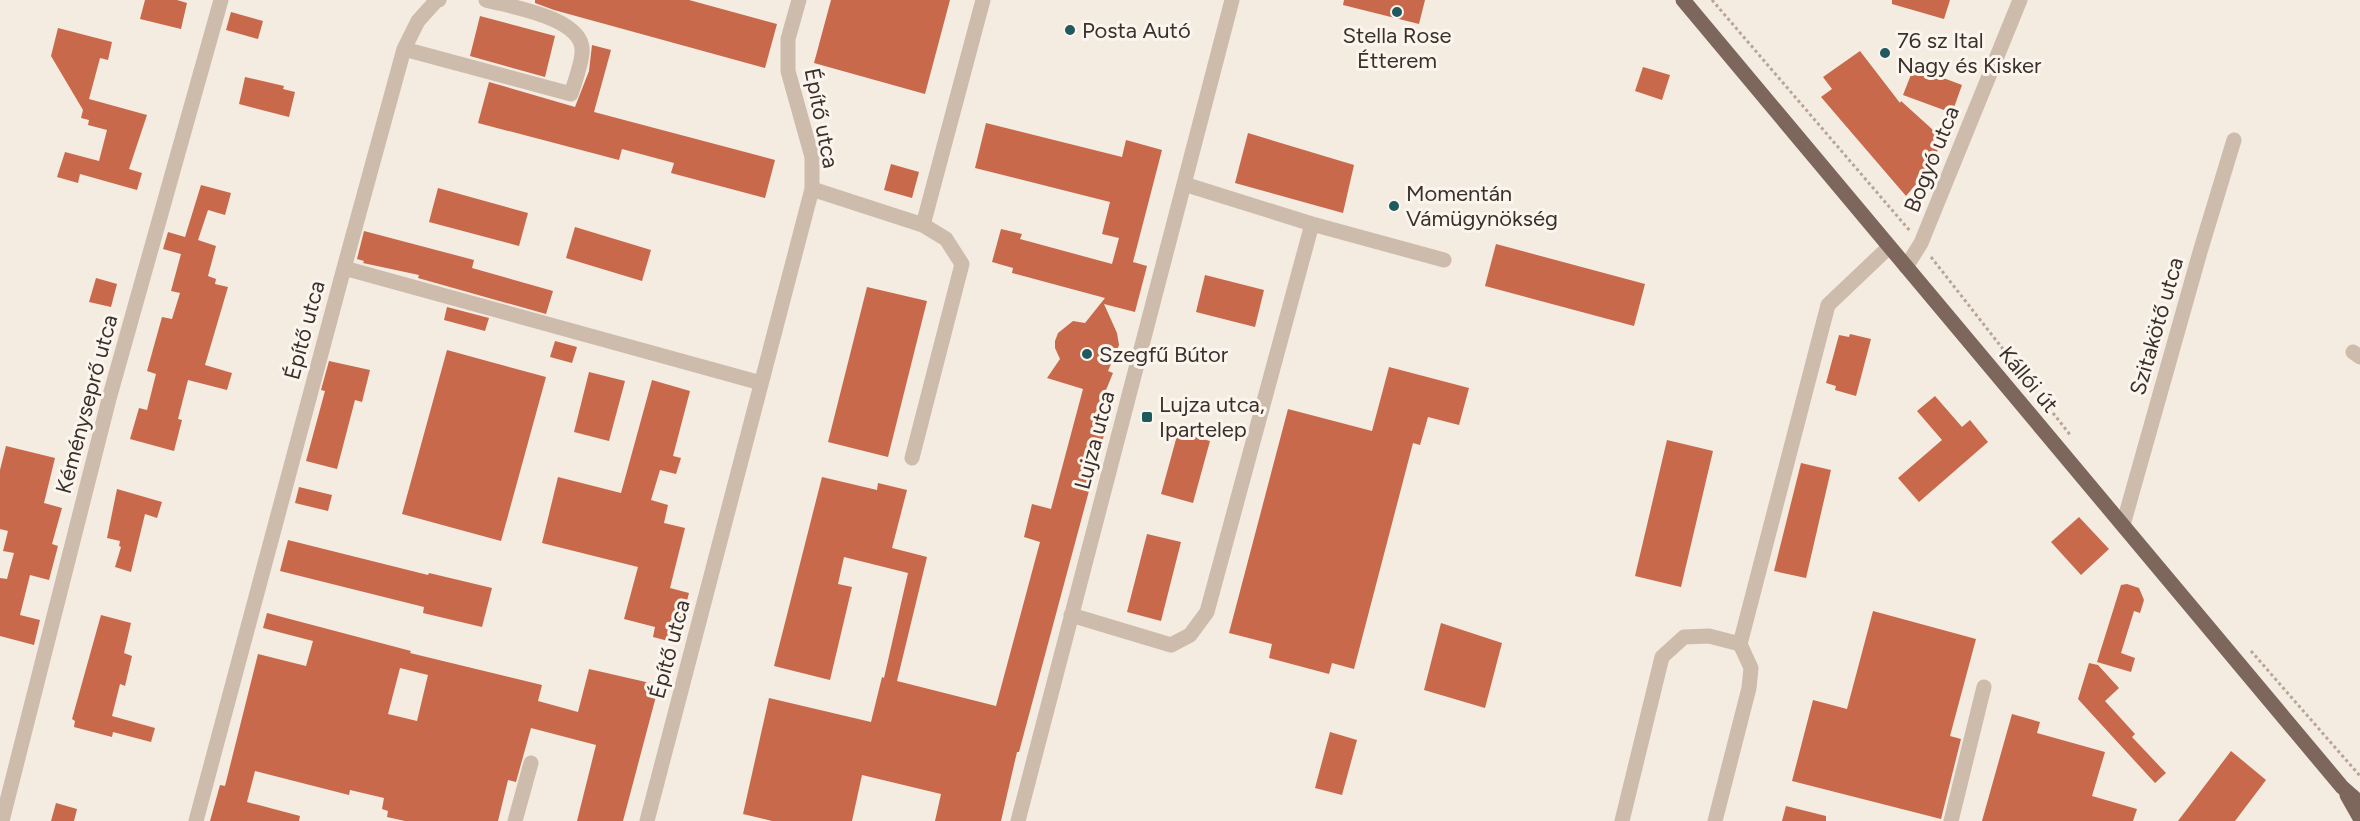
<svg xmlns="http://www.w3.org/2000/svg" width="2360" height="821" font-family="Figtree,sans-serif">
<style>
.building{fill:#c8694b;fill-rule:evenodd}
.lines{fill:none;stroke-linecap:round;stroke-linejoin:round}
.path{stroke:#b9a596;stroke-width:3;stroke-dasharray:3 3;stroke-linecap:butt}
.minor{stroke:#cdbbac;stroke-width:15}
.major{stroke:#7d675c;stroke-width:15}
.poi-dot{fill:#1f5a5e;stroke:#fbf5ee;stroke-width:2}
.labels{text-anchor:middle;stroke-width:6;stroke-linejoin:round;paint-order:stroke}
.poi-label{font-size:22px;fill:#3b302b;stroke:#fbf5ee;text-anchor:start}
.street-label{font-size:22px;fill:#3b302b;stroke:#fbf5ee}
</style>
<rect width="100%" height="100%" fill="#f4ebe1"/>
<path class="building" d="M145,0H177L187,3L181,29L140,19Z
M535,0H689L777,24L765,68L554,10L535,3Z
M831,0H950L925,94L814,63Z
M1344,0H1425L1419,24L1343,5Z
M1892,0H1950L1944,19L1892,4Z
M231,12L263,21L258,39L226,30Z
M480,16L555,36L545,77L470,56Z
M58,28L112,42L108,60L100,58L89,99L147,115L129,169L142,173L137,190L80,174L78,183L57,177L65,152L99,161L107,130L88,125L89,120L81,118L83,110L51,56Z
M592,45L611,50L594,112L775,160L765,198L671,173L674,163L622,149L619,160L478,123L489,82L575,107L589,71Z
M1860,51L1900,103L1901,101L1943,139L1929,169L1906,196L1821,97L1832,89L1823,77Z
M1643,67L1670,75L1662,100L1635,91Z
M1914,67L1962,85L1952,113L1903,95Z
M245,77L284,86L283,89L295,92L289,117L239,104Z
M986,123L1122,157L1126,140L1162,150L1133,262L1147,266L1135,312L1104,304L1117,333L1119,345L1108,371L1113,373L1095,417L1108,420L1019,752H1017L1001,821H935L941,794L862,775L852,821H772L743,814L769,698L871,722L882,677L884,678L908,573L844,557L838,584L852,587L830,680L774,666L822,477L877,490L878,483L907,490L892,548L927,557L897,681L996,706L1040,542L1024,537L1032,504L1051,509L1083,389L1047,378L1060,359L1055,348V341L1058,333L1073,321L1085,323L1105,298L1012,273L1013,268L992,262L1001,229L1022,234L1020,239L1112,264L1119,238L1102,234L1110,202L975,168Z
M1248,133L1354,165L1343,213L1235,183Z
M891,164L919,172L912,198L884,190Z
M201,185L231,193L225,215L208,210L198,240L216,246L208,276L216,279L215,284L228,287L205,365L232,373L227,390L188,380L178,419L182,420L174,451L130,439L139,408L147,410L156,374L147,371L162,317L172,319L180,293L171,291L181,254L163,249L168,232L185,237Z
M438,188L528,213L519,246L429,222Z
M575,227L651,250L642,281L566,258Z
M364,231L474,260L472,268L553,291L546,314L418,278L419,275L363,263L364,261L357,259Z
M1496,244L1645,284L1634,326L1485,286Z
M1205,275L1264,290L1255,327L1196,312Z
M96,278L117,284L111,307L89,302Z
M867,287L927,301L888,457L828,442Z
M447,307L489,318L485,331L444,320Z
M1850,334L1871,339L1856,396L1835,390L1836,386L1826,383L1839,335L1849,337Z
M555,341L577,347L572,363L550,357Z
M447,350L546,377L501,541L402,514Z
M329,361L370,370L362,402L355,400L337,469L306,461L325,391L321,390Z
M1389,367L1469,388L1459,425L1428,417L1420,445L1413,443L1354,669L1332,663L1329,674L1269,658L1272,644L1229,633L1288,409L1372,431Z
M589,372L625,381L609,441L574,432Z
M652,380L690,391L673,456L681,458L676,474L660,470L651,500L668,505L664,523L685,528L670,588L689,593L676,643L653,637L655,627L624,619L638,567L542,543L558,477L621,493Z
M1935,396L1962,427L1970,420L1988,442L1919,502L1898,478L1942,440L1917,411Z
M1178,432L1210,441L1193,503L1161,494Z
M1667,440L1713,451L1681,587L1635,576Z
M6,446L55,458L44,503L62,508L52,544L58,546L49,580L30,575L20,615L40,620L34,645L0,636V578L7,579L14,553L3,551L8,531L0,529V470Z
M1801,463L1831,470L1806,578L1774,571Z
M299,487L332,495L328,511L295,503Z
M117,489L162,502L157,518L145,514L131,572L115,567L121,547L119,546L120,541L107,538Z
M2079,517L2109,549L2081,575L2051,542Z
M1147,534L1181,542L1161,621L1127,612Z
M288,540L428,575L429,573L492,588L482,627L423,613L424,607L280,571Z
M2127,584L2139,588L2144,600L2140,613L2134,611L2121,653L2135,658L2131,672L2097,662L2121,585Z
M1873,611L1976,639L1950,736L1961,739L1941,819L1792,781L1813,700L1847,709Z
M267,613L411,651L410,653L542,685L538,701L578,712L589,669L659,685L623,821H577L596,745L531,728L516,782L508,780L498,821H405L387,817L388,811L382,809L384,798L350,790L349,795L255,771L247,802L300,816L299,821H210L220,785L225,786L258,654L306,666L313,641L263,628ZM400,668L428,675L417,721L388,714Z
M101,615L131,623L124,653L132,656L125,686L120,684L112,716L155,728L151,742L113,732L112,737L74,727L75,721L72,719Z
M1441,623L1502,643L1485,708L1424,690Z
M2089,663L2098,665L2119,688L2105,701L2135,734L2132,737L2166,773L2155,783L2078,699Z
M2012,714L2040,722L2037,733L2105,752L2092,796L2137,809L2133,821H1982Z
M1330,732L1357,740L1342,795L1315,788Z
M2231,751L2266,780L2235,821H2178Z
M56,803L77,809L74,821H51Z
M1786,806L1826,816V821H1782Z"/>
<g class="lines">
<path class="path" d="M1712,0L1910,231
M1931,257L2071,436
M2251,651L2360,776"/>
<path class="minor" d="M404,49L571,94C575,81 581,66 582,53C586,18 511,7 486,0
M1184,184L1312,224L1444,260
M812,189L923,225L946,239L962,264L912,458
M923,225L983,0
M1906,267L1921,243L2020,0
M344,268L404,49L418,21L436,1L439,0
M2353,352L2360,357
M2123,525L2200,252L2234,140
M1071,615L1171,645L1190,635L1207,612L1312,224
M2,821L109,399L221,0
M196,821L344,268L761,383
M515,821L531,763
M647,821L812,189V157L788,71V39L799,0
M1018,821L1232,0
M1622,821L1662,657L1684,637L1709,636L1740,644
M1715,821L1749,688L1751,668L1740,644L1828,305L1889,247
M1951,821L1984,687"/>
<path class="major" d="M1683,0L2342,787L2360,803
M2347,795L2360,818"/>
</g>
<g class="poi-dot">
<circle cx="1397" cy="12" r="6"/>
<circle cx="1070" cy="30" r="6"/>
<circle cx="1885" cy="53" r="6"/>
<circle cx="1394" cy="206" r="6"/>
<circle cx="1087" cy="354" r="6"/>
<rect x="1141" y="411" width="12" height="12" rx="3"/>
</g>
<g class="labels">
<g class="poi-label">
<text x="1082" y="38">Posta Autó</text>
<text x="1397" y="43" text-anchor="middle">Stella Rose<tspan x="1397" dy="25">Étterem</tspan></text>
<text x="1897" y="48">76 sz Ital<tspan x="1897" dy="25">Nagy és Kisker</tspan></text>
<text x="1406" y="201">Momentán<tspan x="1406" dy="25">Vámügynökség</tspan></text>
<text x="1099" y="362">Szegfű Bútor</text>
<text x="1159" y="412">Lujza utca,<tspan x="1159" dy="25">Ipartelep</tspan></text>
</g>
<g class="street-label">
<text transform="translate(822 118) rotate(79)" y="8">Építő utca</text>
<text transform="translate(1931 159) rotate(-68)" y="8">Bogyó utca</text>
<text transform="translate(2156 326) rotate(-74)" y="8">Szitakötő utca</text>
<text transform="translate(304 330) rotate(-75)" y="8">Építő utca</text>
<text transform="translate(2029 379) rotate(50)" y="8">Kállói út</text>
<text transform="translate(86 404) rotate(-75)" y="8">Kéményseprő utca</text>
<text transform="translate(1094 440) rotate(-75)" y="8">Lujza utca</text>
<text transform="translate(669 649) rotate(-75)" y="8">Építő utca</text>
</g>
</g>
</svg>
